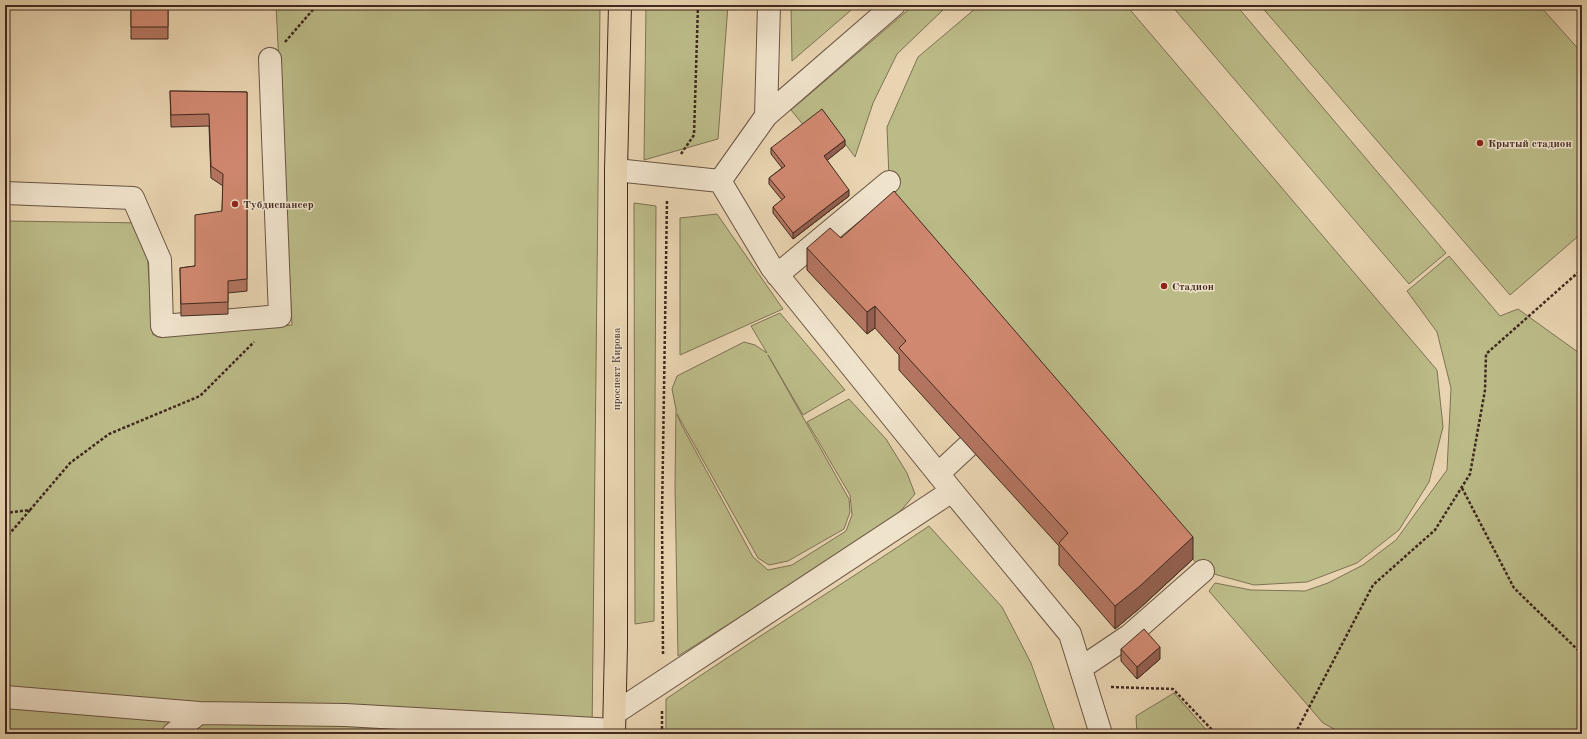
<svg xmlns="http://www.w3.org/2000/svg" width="1587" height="739" font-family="'Old Standard TT',serif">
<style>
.green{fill:#bb8;stroke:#7e7254}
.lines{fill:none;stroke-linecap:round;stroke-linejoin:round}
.minor-casing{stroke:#6a5443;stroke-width:24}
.major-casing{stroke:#40291f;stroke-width:24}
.path{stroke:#40291f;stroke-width:2.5;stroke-dasharray:3 2;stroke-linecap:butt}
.minor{stroke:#f0e3cc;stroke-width:22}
.major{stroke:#e8d4b0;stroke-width:22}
.wall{fill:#b37560;stroke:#40291f}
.shaded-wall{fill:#925f4e;stroke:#40291f}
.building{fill:#d08870;stroke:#40291f}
.poi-dot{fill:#8f2418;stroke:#f0e3cc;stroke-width:1.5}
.labels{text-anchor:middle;stroke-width:3;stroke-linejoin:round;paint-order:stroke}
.poi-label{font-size:11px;font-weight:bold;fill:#40291f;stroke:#f0e3cc;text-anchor:start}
.street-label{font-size:11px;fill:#40291f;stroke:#f0e3cc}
</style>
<rect width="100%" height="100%" fill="#e8d4b0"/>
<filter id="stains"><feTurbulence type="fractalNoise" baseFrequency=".005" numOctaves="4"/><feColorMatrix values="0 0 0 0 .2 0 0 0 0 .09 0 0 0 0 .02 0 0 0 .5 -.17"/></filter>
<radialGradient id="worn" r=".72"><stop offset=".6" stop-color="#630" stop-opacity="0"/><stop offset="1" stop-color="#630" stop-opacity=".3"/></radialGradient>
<path class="green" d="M276,5H600L592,734H5V221L145,223L153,335L292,325Z
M646,5H728L718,139L644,160Z
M791,5H857L792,61Z
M914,5H951L945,8L897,54L873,103L855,157L822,113L805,127L791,110Z
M986,5H1126L1437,370L1443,427L1429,482L1399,530L1357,563L1307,582L1254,585L1203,571L890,203L887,127L918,57L976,8Z
M1171,5H1236L1446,253L1409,284Z
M1260,5H1539L1582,53V233L1510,295Z
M634,203L656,206L654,621L635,624Z
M717,214L783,309L680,355V218Z
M1449,256L1500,316L1518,309L1582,355V734H1343L1323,723L1209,591L1215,583L1251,590L1305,591L1328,583L1363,565L1396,540L1447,470L1451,388L1437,332L1407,291Z
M780,313L845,390L803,415L768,355L849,499L850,512L844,529L788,561L769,565L758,558L677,414L681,424L753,557L768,570L792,565L846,531L852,515L850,495L807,422L849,399L886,439L907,473L915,494L898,514L788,587L678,656L675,486L676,409L672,389L677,376L744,342L755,345L767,353L751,326Z
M929,526L1002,607L1031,663L1056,734H666V699C753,639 842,585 929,526Z
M1174,693L1210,734H1137L1136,716Z"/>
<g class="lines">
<g class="minor-casing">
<path id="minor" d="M894,5L766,116L720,181L772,268L952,491L1070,634L1101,734
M766,116L769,5
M616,170L720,181
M5,193L133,198L160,260L162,326L280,316L270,59
M777,275L889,182
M938,474L968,446
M1081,668L1130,635L1203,571
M5,697L199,713L345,715L614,730
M615,713L952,491
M173,734L199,713"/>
</g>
<g class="major-casing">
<path id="major" d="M614,734L616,645V170L620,5"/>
</g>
<path class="path" d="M285,42L317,5
M681,154L694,135L698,5
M1462,488L1514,588L1582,654
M5,513L30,510L70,463L109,434L200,396L254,342
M5,539L30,510
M663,654L662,516L667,199
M1111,687L1173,689L1216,734
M662,734V711
M1295,734L1373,585L1435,530L1470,474L1485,390L1486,354L1582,269"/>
<use href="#minor" class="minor"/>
<use href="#major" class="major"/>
</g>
<path class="wall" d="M131,5H168V39H131Z
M170,91L247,92V291L228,293V314L181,316L180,268L195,266L222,211L223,186L211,178L209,126L171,127Z
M845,146L827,160L849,196L793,239L773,213V207L782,200L769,184V178L782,168L771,154V148Z
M807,248L1193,559L1140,608L1115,629L1059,565V546L899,370V355L875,328L867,334L807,270Z
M1121,649L1160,659L1137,679L1121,661Z"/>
<path class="shaded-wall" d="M845,140V146L824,163V156Z
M849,190V196L793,239V233Z
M875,306V328L867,334V312Z
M1193,537V559L1140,608L1115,629V606Z
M1160,647V659L1137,679V667Z"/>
<path class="building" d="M131,5H168V27H131Z
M170,91L247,92V279L228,281V302L181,304L180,268L195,266V215L222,211L223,174L211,166L209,114L171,115Z
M822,109L845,140L824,156L849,190L793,233L773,207L785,197L769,178L785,166L771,148Z
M894,191L1193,537L1140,586L1115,606L1059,543L1068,533L899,348L906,341L875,306L867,312L807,248L830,228L841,238Z
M1144,629L1160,647L1137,667L1121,649Z"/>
<g class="poi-dot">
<circle cx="1480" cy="143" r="4"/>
<circle cx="235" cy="204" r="4"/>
<circle cx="1164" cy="286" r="4"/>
</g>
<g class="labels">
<g class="poi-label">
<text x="1488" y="147">Крытый стадион</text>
<text x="243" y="208">Тубдиспансер</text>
<text x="1172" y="290">Стадион</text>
</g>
<g class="street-label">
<text transform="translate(616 369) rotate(-90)" y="4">проспект Кирова</text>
</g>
</g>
<rect width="1587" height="739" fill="none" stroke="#e8d4b0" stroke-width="20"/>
<rect x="6" y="6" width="1575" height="727" fill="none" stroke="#40291f" stroke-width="2"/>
<rect x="10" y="10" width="1567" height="719" fill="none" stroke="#40291f"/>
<rect width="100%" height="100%" filter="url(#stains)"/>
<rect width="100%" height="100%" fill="url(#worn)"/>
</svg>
